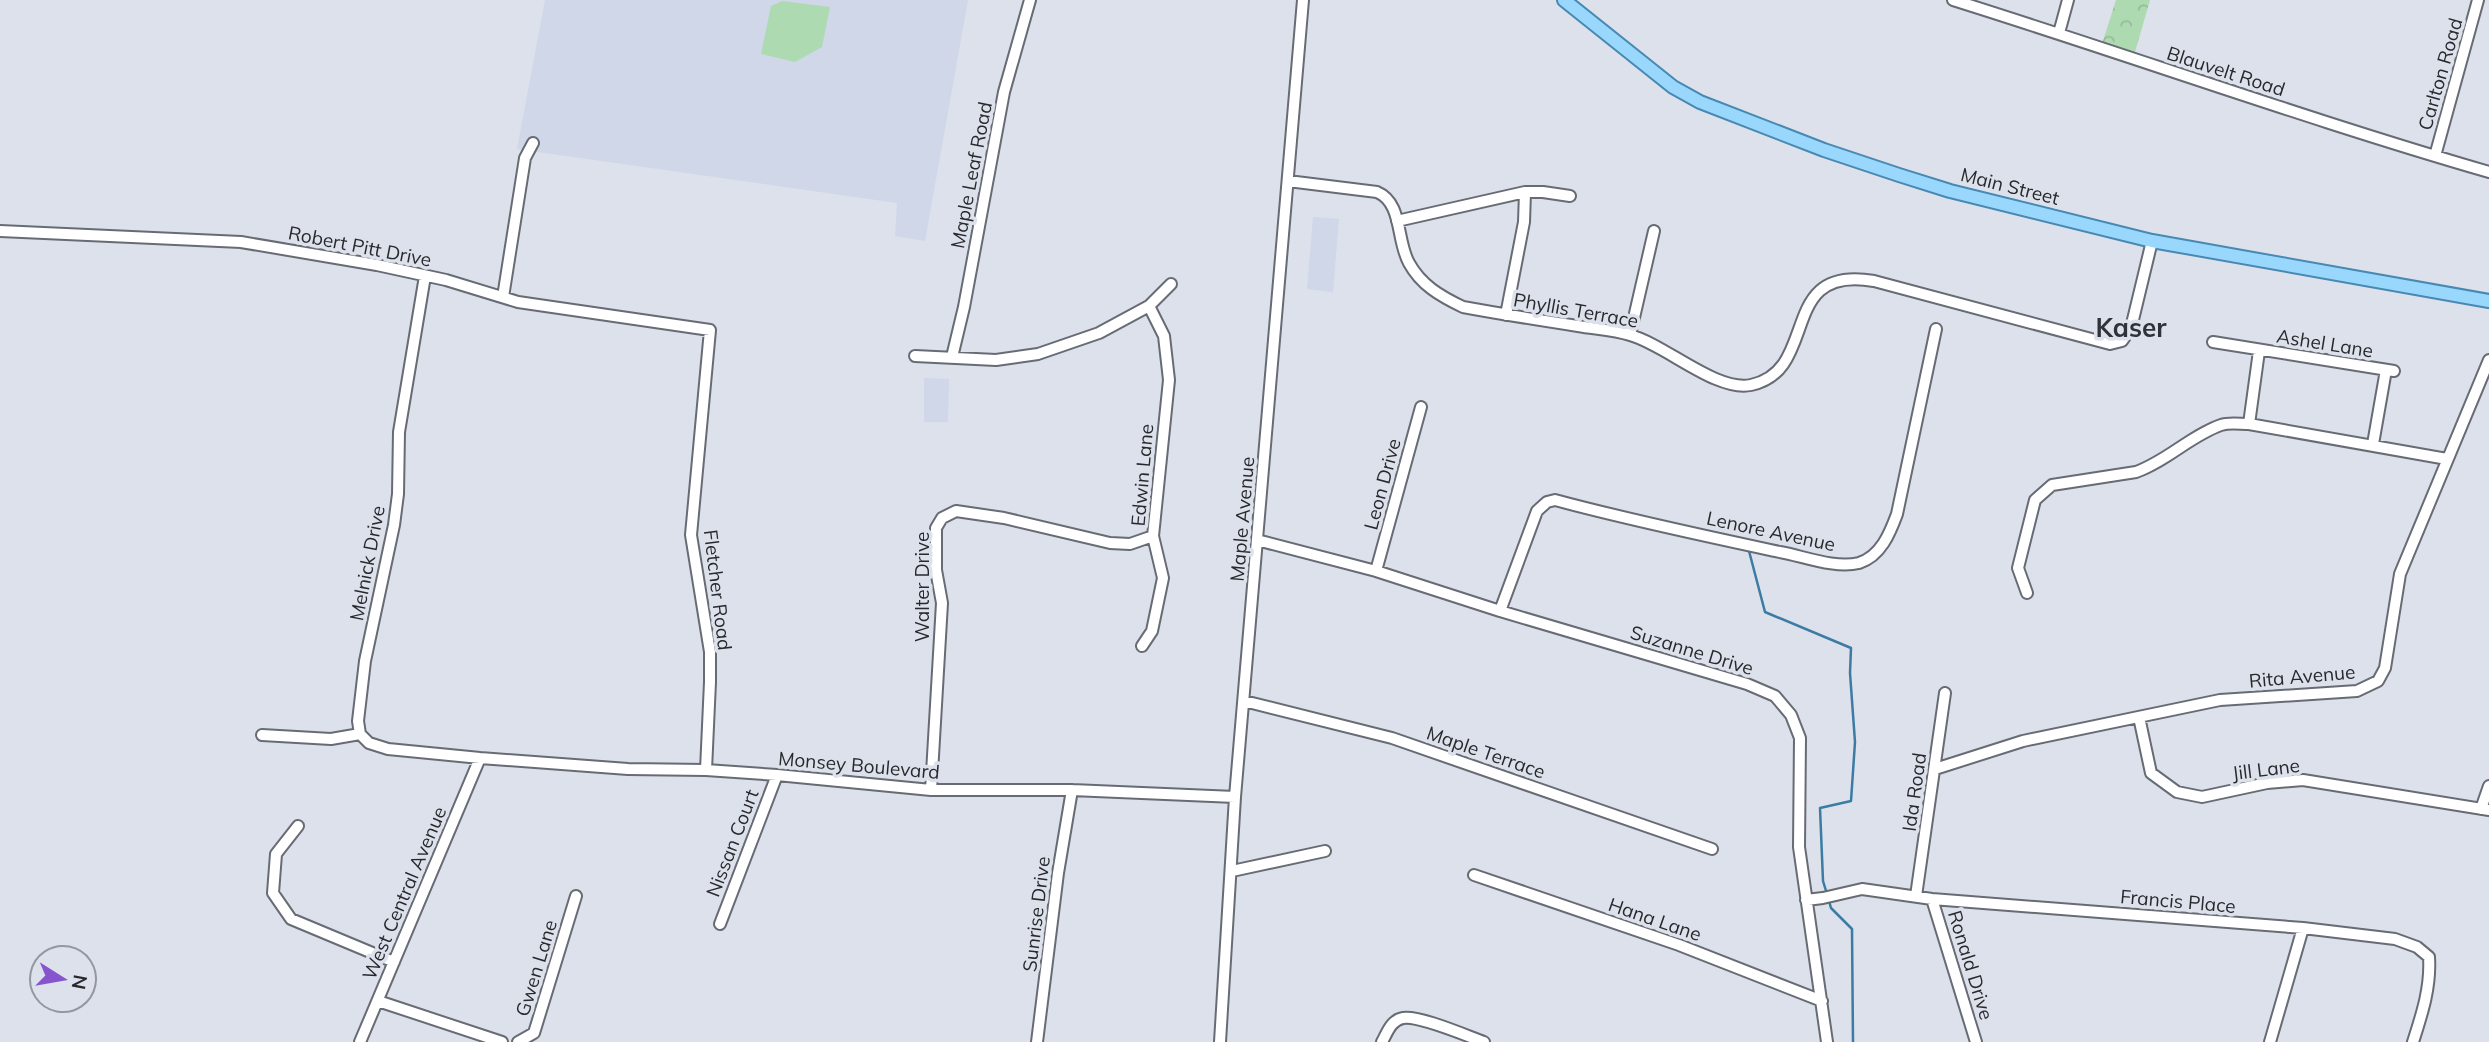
<svg xmlns="http://www.w3.org/2000/svg" width="2489" height="1042" font-family="Mulish,sans-serif">
<style>
.built{fill:#cfd7e8}
.green{fill:#aedab2}
.park{fill:url(#park-crowns)}
.lines{fill:none;stroke-linecap:round;stroke-linejoin:round}
.stream{stroke:#3c7ba3;stroke-width:2.5}
.minor-casing{stroke:#676b74;stroke-width:14}
.major-casing{stroke:#4789b2;stroke-width:16}
.minor{stroke:#fff;stroke-width:10}
.major{stroke:#9ad7fc;stroke-width:12}
.labels{text-anchor:middle;stroke-width:7;stroke-linejoin:round;paint-order:stroke}
.street-label{font-size:19px;fill:#28292d;stroke:#dce1eb}
.district-label{font-size:26px;font-weight:bold;fill:#2f323a;stroke:#dce1eb}
</style>
<defs>
<pattern id="park-crowns" width="20" height="18" patternUnits="userSpaceOnUse" patternTransform="scale(1.75)"><rect width="20" height="18" fill="#aedab2"/><path d="M2 6a3 3 0 1 1 6 0M12 15a3 3 0 1 1 6 0" fill="none" stroke="#96bb99"/></pattern>
</defs>
<rect width="100%" height="100%" fill="#dce1eb"/>
<path class="built" d="M545,0H968L925,241L895,236L897,203L517,149Z
M1313,217L1339,219L1333,292L1307,289Z
M924,378L949,379L948,422H924Z"/>
<path class="green" d="M782,1L830,7L822,47L795,62L761,54L771,6Z"/>
<path class="park" d="M2116,0H2150L2133,59L2101,47Z"/>
<g class="lines">
<path class="stream" d="M1749,551L1765,612L1851,648L1850,673L1855,742L1851,801L1820,808L1823,881L1827,894
M1829,901L1831,908L1852,929L1853,1042"/>
<g class="minor-casing">
<path id="minor" d="M1953,0C2132,56 2309,120 2489,172
M2059,33L2068,0
M2435,156L2478,0
M1288,181L1377,192C1403,203 1396,240 1409,263C1421,285 1440,296 1463,307C1501,314 1539,320 1578,326C1595,329 1614,330 1630,335C1666,345 1716,392 1751,385C1821,370 1776,264 1874,281L2110,344L2122,341L2131,328L2152,241
M1397,221L1525,192H1543L1570,196
M0,231L241,242L377,265L446,280L518,302L710,330L691,535L710,652V682L706,770
M425,276L399,432L398,494L394,525L365,661L358,721L360,734L369,743L388,749L480,758L628,769L706,770L777,775L931,790H1072L1235,797
M503,297L525,158L533,143
M1506,315L1524,222L1525,192
M1630,335L1654,231
M2213,342L2394,371
M915,356L996,360L1038,354L1099,333L1149,306L1171,284
M952,357L964,307L1004,92L1030,0
M2249,424L2259,351
M2373,444L2386,370
M1257,540L1376,571L1500,611L1747,684L1775,696L1791,715L1800,738L1799,847L1827,1042
M1376,571L1421,407
M2027,593L2018,568L2035,500L2052,485L2136,472C2167,461 2190,436 2221,425C2229,422 2240,424 2249,424L2447,459
M1500,611L1537,511L1547,502L1555,500C1629,520 1705,536 1780,552C1803,556 1835,569 1859,563C1881,556 1890,533 1897,514L1936,329
M1142,646L1152,631L1163,578L1153,536L1169,380L1164,336L1149,306
M1244,701L1392,738L1712,849
M2139,717L2151,773L2177,792L2202,797L2267,783L2303,780L2489,810
M262,735L331,739L360,734
M1935,769L2023,741L2220,700L2357,691L2378,681L2385,668L2400,574L2489,360
M931,790L942,603L936,570V528L942,518L956,511L1004,518L1110,543L1130,544L1153,536
M2481,809L2489,786
M298,826L276,854L273,893L291,919L394,962
M1232,871L1325,851
M1474,875L1679,945L1822,1001
M1916,896L1945,693
M1932,899L1976,1042
M1806,900L1823,898L1862,889L1932,899L2303,928L2395,939L2417,947L2429,957C2431,987 2422,1014 2413,1042
M720,924L777,775
M378,1001L502,1042
M360,1042L480,758
M518,1042L534,1033L576,896
M1037,1042L1058,873L1072,790
M1220,1042L1235,797L1303,0
M1382,1042C1387,1033 1391,1020 1403,1018C1419,1015 1467,1036 1484,1042
M2270,1042L2303,928"/>
</g>
<g class="major-casing">
<path id="major" d="M1564,0L1673,87L1700,102L1824,150L1899,175L1950,191L2152,241L2489,301"/>
</g>
<use href="#minor" class="minor"/>
<use href="#major" class="major"/>
</g>
<g class="labels">
<g class="street-label">
<text transform="translate(2226 71) rotate(18)" y="7">Blauvelt Road</text>
<text transform="translate(2440 74) rotate(-74)" y="7">Carlton Road</text>
<text transform="translate(971 175) rotate(-79)" y="7">Maple Leaf Road</text>
<text transform="translate(2010 186) rotate(14)" y="7">Main Street</text>
<text transform="translate(360 246) rotate(11)" y="7">Robert Pitt Drive</text>
<text transform="translate(1576 310) rotate(10)" y="7">Phyllis Terrace</text>
<text transform="translate(2325 343) rotate(9)" y="7">Ashel Lane</text>
<text transform="translate(1142 475) rotate(-85)" y="7">Edwin Lane</text>
<text transform="translate(1382 484) rotate(-75)" y="7">Leon Drive</text>
<text transform="translate(1242 519) rotate(-85)" y="7">Maple Avenue</text>
<text transform="translate(1771 531) rotate(12)" y="7">Lenore Avenue</text>
<text transform="translate(367 563) rotate(-79)" y="7">Melnick Drive</text>
<text transform="translate(922 587) rotate(-90)" y="7">Walter Drive</text>
<text transform="translate(718 590) rotate(83)" y="7">Fletcher Road</text>
<text transform="translate(1692 650) rotate(17)" y="7">Suzanne Drive</text>
<text transform="translate(2302 676) rotate(-5)" y="7">Rita Avenue</text>
<text transform="translate(1486 752) rotate(19)" y="7">Maple Terrace</text>
<text transform="translate(859 765) rotate(5)" y="7">Monsey Boulevard</text>
<text transform="translate(2266 769) rotate(-7)" y="7">Jill Lane</text>
<text transform="translate(1914 792) rotate(-82)" y="7">Ida Road</text>
<text transform="translate(732 843) rotate(-69)" y="7">Nissan Court</text>
<text transform="translate(404 893) rotate(-67)" y="7">West Central Avenue</text>
<text transform="translate(2178 901) rotate(5)" y="7">Francis Place</text>
<text transform="translate(1036 914) rotate(-83)" y="7">Sunrise Drive</text>
<text transform="translate(1655 919) rotate(19)" y="7">Hana Lane</text>
<text transform="translate(1971 965) rotate(73)" y="7">Ronald Drive</text>
<text transform="translate(536 968) rotate(-73)" y="7">Gwen Lane</text>
</g>
<g class="district-label">
<text x="2131" y="337">Kaser</text>
</g>
</g>
<g transform="translate(63 979) rotate(101)"><circle r="33" fill="#dce1eb" stroke="#94979f" stroke-width="2"/>
<path d="M0-5L12 26L0 18L-12 26Z" fill="#8655cd"/>
<text y="-10" font-size="19" font-weight="bold" text-anchor="middle" fill="#28292d">N</text>
</g>
</svg>
